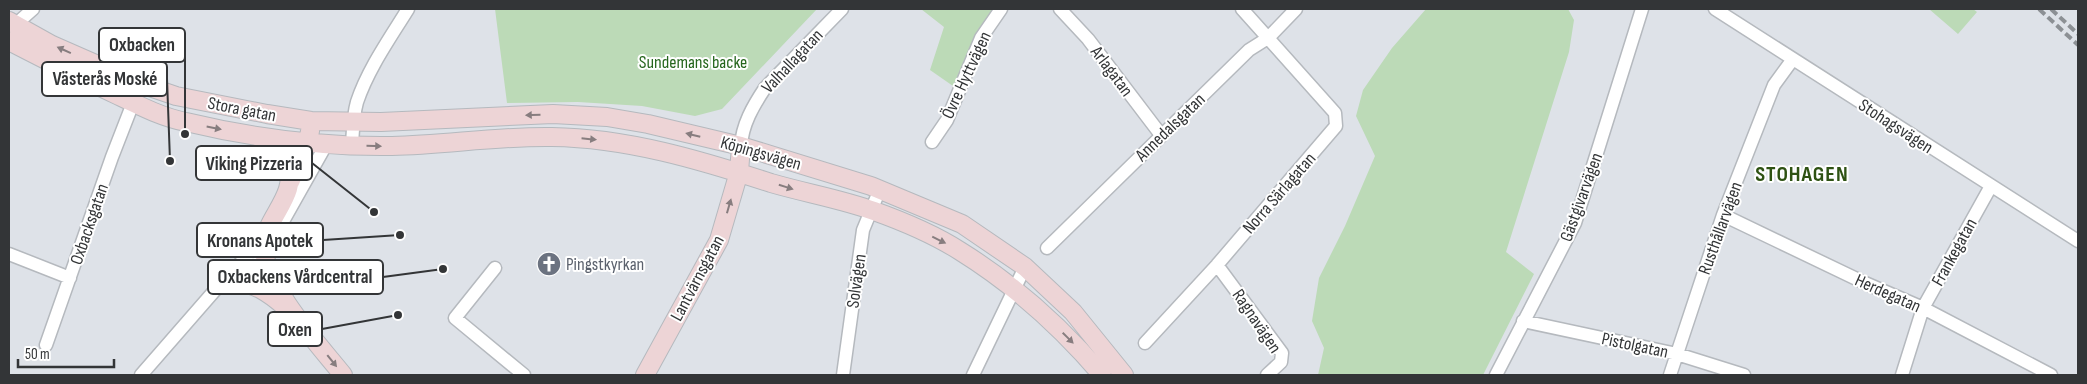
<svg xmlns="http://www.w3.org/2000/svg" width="2087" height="384" font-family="'Sofia Sans Condensed',sans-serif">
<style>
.green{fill:#bcdab7}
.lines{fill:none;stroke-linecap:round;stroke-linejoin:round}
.street-casing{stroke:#b5b9be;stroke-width:15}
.secondary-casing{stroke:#b5b9be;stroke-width:20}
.street{stroke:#fff;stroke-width:12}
.secondary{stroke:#edd4d6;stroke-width:18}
.rail{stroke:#8c9094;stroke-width:4;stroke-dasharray:8 4;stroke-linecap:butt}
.oneway{fill:#877d7f}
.labels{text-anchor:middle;stroke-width:4;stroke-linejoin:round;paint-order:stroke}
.street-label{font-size:18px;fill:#333537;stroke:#fff}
.park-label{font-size:18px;fill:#26661d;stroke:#fff}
.worship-label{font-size:18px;fill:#5b616d;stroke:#fff;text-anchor:start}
.district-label{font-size:22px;font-weight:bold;letter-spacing:1px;fill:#2e5213;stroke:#fff}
.leader{fill:none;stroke:#333537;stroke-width:2}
.callout-dot{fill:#333537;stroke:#fff;stroke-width:2}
.callout{fill:#fff;stroke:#333537;stroke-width:2}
.callout-label{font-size:19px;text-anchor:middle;font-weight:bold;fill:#333537}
</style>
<rect width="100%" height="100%" fill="#dee2e8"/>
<path class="green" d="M495,9H817L722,109L695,116L642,106L578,102L507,103Z
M921,9H995L953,86L930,70L944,27Z
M1426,9H1568L1574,20L1569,52L1506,252L1534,274L1483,375H1318L1324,348L1312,321L1319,278L1345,226L1375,156L1356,116L1363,90L1392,48Z
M1929,9H1973L1977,12L1958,34Z"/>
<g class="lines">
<g class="street-casing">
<path id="street" d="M1060,9L1088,39L1161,135
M1715,9L2078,241
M15,25L33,9
M932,142L947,120L981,38L1001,9
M352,145C353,130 353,116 357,102C368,69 390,38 408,9
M741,146C742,125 753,106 765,88L842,9
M1723,215L1865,283L1923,308L2051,375
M1047,248L1249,50L1268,38L1296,9
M9,254L70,278
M1217,265L1282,353L1281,362L1267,375
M495,268L455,318L524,375
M216,289C237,282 250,273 264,255L327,143
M1523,321L1677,354L1744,375
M1145,343L1217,265L1336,126L1335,113L1242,9
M46,345L112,157L133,103
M141,375L216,289L263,239
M843,375L863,230L880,189
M973,375L1025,267
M1496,375L1575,223L1642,9
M1670,375L1723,215L1774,85L1793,59
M1902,375L1923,308L1991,186"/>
</g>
<g class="secondary-casing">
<path id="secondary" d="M9,21L52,45L141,84L176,96L267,114L311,121L381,122L553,114L607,117L648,124L741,146L871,186L962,224L1025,267L1073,312L1124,375
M9,41C44,59 79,77 115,94C138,105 161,117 186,122C253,138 324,147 392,146C445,145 498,136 552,137C627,138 700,160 771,183C805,193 841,199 874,211C902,221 935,235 960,251C1013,284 1062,328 1102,375
M260,138C273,143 282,151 287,163C300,196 263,218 264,248C265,287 319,345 343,375
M290,182L308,142L310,131
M236,282C256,284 269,293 284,306
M645,375L719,240L739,172L741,146"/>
</g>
<use href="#street" class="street"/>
<use href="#secondary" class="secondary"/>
<path class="rail" d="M2039,9L2078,45
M2051,9L2078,34"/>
</g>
<defs><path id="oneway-solid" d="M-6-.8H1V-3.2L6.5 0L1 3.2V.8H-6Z" transform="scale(1.25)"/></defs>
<g class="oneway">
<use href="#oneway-solid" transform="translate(64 50) rotate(-156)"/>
<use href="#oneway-solid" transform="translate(533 115) rotate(178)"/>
<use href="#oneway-solid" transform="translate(214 128) rotate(11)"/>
<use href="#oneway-solid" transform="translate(693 135) rotate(-166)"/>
<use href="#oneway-solid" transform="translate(589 139) rotate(6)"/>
<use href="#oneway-solid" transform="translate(374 146) rotate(1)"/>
<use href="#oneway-solid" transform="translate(786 187) rotate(17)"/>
<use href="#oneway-solid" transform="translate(729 206) rotate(-74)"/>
<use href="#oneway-solid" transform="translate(939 240) rotate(26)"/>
<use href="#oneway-solid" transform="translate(1068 338) rotate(45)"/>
<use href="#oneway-solid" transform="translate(332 361) rotate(51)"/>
</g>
<defs>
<g id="church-disc" transform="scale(1.25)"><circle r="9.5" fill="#6b7280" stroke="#fff"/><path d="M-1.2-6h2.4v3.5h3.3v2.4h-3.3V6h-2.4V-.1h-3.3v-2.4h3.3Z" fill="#fff"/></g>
</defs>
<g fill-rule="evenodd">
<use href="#church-disc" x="549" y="264"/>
</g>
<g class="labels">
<g class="street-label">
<text transform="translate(792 61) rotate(-47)" y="6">Valhallagatan</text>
<text transform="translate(1112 71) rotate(53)" y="6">Arlagatan</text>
<text transform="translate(966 75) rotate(-65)" y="6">Övre Hyttvägen</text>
<text transform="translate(242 109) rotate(11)" y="6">Stora gatan</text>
<text transform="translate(1896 126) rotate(33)" y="6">Stohagsvägen</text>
<text transform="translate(1170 127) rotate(-44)" y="6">Annedalsgatan</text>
<text transform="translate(761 153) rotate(16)" y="6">Köpingsvägen</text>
<text transform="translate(1279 193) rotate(-49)" y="6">Norra Särlagatan</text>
<text transform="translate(1581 197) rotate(-70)" y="6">Gästgivarvägen</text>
<text transform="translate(89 224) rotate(-71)" y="6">Oxbacksgatan</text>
<text transform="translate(1720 228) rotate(-70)" y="6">Rusthållarvägen</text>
<text transform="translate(1954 252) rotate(-61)" y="6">Frankegatan</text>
<text transform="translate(697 278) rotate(-62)" y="6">Lantvärnsgatan</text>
<text transform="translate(856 281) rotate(-82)" y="6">Solvägen</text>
<text transform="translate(1888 293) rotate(24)" y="6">Herdegatan</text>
<text transform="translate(1257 321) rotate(56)" y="6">Ragnavägen</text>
<text transform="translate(1635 345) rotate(12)" y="6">Pistolgatan</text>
</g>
<g class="park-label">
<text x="693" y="68">Sundemans backe</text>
</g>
<g class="worship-label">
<text x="566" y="270">Pingstkyrkan</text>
</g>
<g class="district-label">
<text x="1802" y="181">STOHAGEN</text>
</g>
</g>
<path class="leader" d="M185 134L185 45M170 161L167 79M374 212L312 163M400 235L323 240M443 269L383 277M398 315L322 329"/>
<g class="callout-dot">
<circle cx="185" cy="134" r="5"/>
<circle cx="170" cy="161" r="5"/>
<circle cx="374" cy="212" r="5"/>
<circle cx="400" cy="235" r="5"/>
<circle cx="443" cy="269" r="5"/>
<circle cx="398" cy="315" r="5"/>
</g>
<g class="callout">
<rect x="99" y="28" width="86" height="34" rx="5"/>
<rect x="42" y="62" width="125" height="34" rx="5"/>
<rect x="196" y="146" width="116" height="34" rx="5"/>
<rect x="197" y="223" width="126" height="34" rx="5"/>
<rect x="208" y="260" width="175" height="34" rx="5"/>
<rect x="268" y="312" width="54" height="34" rx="5"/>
</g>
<g class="callout-label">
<text x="142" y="51">Oxbacken</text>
<text x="105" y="85">Västerås Moské</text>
<text x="254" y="170">Viking Pizzeria</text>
<text x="260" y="247">Kronans Apotek</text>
<text x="295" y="283">Oxbackens Vårdcentral</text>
<text x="295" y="336">Oxen</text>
</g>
<rect width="2087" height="384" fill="none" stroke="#333537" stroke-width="20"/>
<path d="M18 359v8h96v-8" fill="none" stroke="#333537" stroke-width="2.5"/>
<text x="25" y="359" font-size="15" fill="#333537" stroke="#ffffff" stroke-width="4" paint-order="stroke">50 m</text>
</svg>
